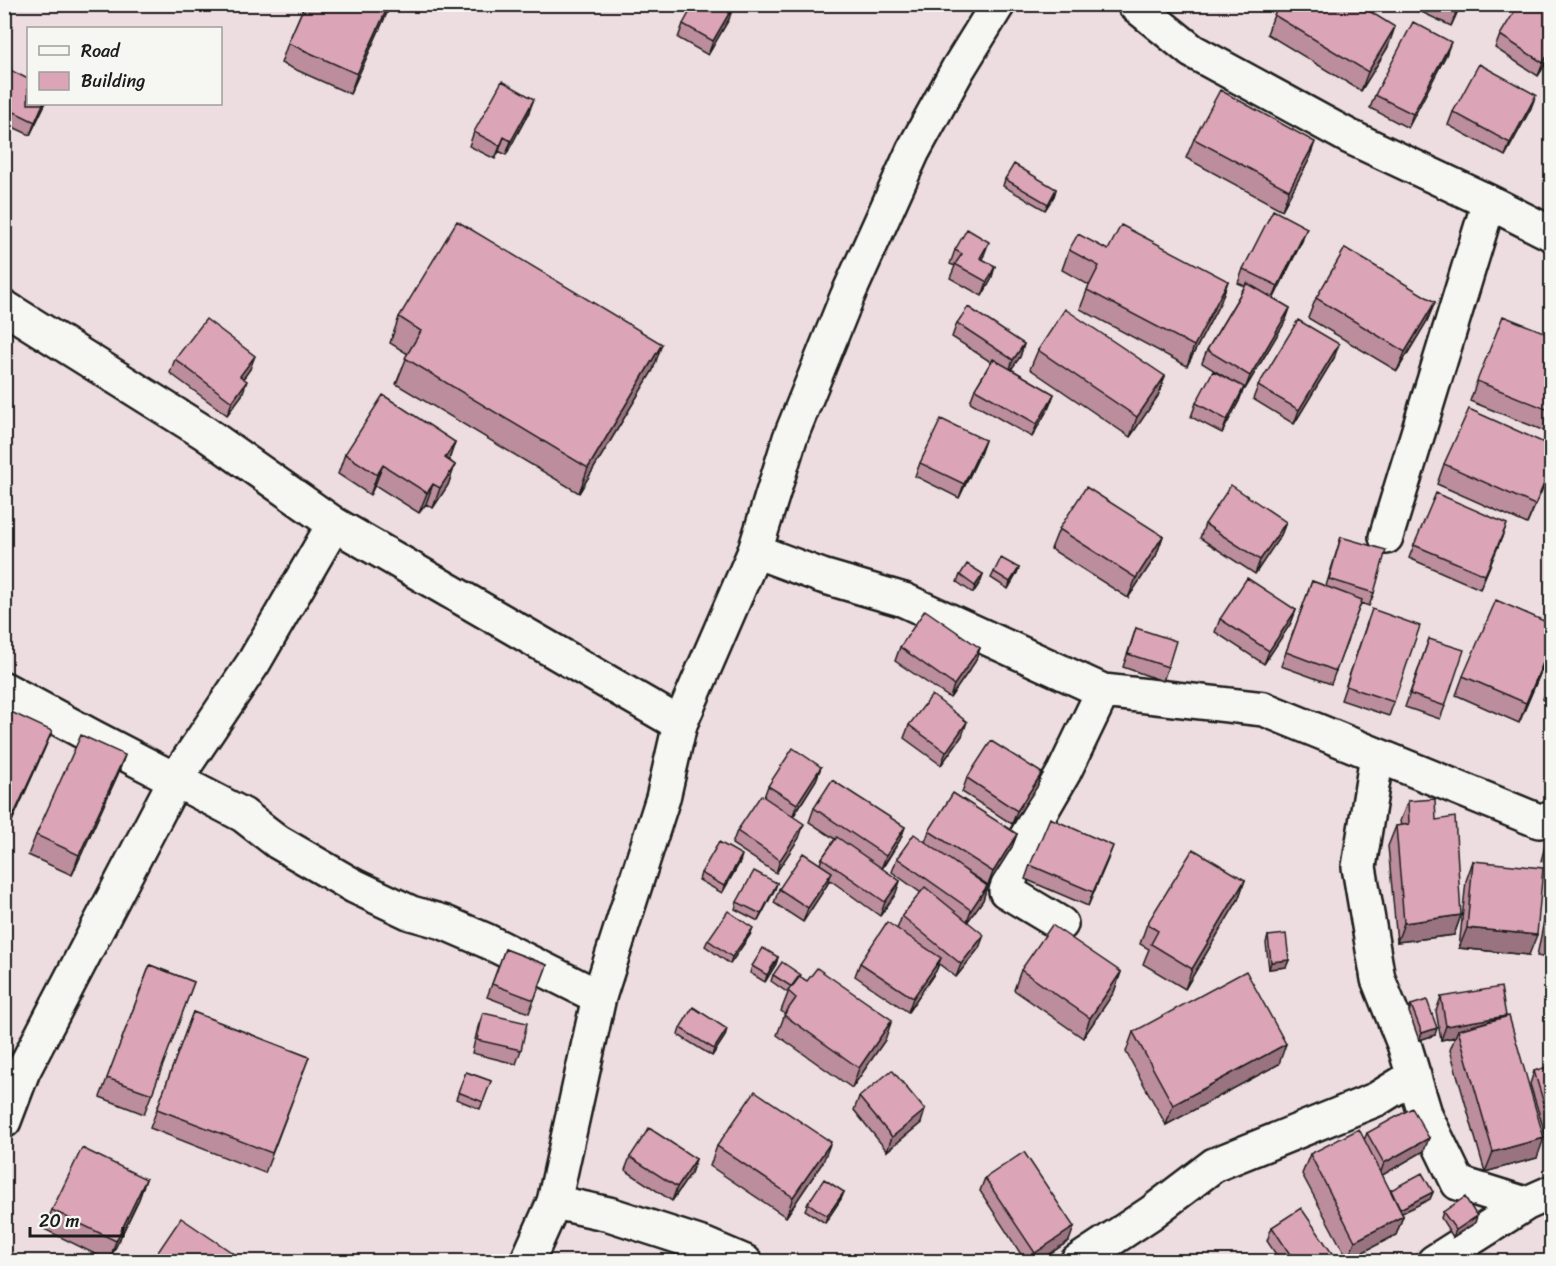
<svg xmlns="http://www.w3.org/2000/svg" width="1556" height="1266" font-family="Sriracha,sans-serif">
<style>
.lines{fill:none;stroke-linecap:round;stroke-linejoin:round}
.minor-casing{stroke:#1c1c1c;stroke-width:38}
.major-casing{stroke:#1c1c1c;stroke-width:38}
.minor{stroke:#f6f6f2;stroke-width:33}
.major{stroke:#f6f6f2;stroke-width:33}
.wall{fill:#bc8d9d;stroke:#1c1c1c;stroke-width:1.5}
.shaded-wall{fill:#997380;stroke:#1c1c1c;stroke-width:1.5}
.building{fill:#dba4b7;stroke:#1c1c1c;stroke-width:1.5}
</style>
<rect width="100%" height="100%" fill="#eedde0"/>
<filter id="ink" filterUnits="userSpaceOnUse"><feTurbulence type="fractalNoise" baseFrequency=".0167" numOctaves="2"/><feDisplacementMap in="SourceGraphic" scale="12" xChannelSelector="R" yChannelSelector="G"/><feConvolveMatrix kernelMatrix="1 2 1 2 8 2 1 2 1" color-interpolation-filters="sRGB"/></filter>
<g filter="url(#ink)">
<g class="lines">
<g class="minor-casing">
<path id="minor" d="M1134,4L1192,51L1348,136L1489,202L1552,234
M4,307L205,433L334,524
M1386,537L1489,202
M755,551L822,576L904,600L1103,691L1264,709L1539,821L1552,819
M4,689L93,737L243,815L278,842L354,886L411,913L443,922L487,941L599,997
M1377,755L1359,867L1378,979L1404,1044L1426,1117L1458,1183L1525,1204
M1061,924L1006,891L1024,841L1064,772L1103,691
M4,1121L23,1071L175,780L254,662L334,524L680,724
M554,1202L609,1214L705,1245L745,1262
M1077,1262L1151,1213L1214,1165L1377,1099L1414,1076
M1434,1262L1525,1204L1552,1192"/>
</g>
<g class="major-casing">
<path id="major" d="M527,1262L554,1202L599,997L663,798L680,724L755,551L790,438L847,297L913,151L958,69L998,4"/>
</g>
<use href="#minor" class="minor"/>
<use href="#major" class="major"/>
</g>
<path class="wall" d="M305,4H391L350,94L281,63L288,43Z
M1414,4H1461L1451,26L1413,8Z
M1274,15L1388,47L1361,91L1267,34Z
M729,19L708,55L678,38L683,24Z
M1500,35L1551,55L1538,76L1495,48Z
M1446,55L1408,128L1370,108L1375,95Z
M4,67L45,104L30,135L4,123Z
M1531,108L1505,156L1448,125L1453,112Z
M529,112L506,155L499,151L495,159L469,146L474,132Z
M1194,139L1308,162L1282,210L1186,158Z
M1005,179L1056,189L1054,196L1045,210L1003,186Z
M1302,241L1273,298L1290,308L1285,322L1245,389L1244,388L1239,401L1222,433L1191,417L1196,403L1225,377L1202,363L1207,350L1245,286L1238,283L1243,269Z
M955,250L984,255L982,259L995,266L991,280L982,296L950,278L955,266L950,264Z
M1069,250H1108L1228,281L1221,301L1187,366L1080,309L1089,285L1062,270Z
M1316,298L1435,302L1427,321L1397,371L1308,318Z
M399,317L653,370L579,493L396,384L408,354L390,343Z
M957,323L1024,344L1020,357L1011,369L1054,394L1049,407L1032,437L970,402L975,389L991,362L952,337Z
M1551,335V421L1547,432L1470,401L1477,381Z
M1038,350L1165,376L1158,396L1130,437L1030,369Z
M1334,358L1294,424L1253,399L1258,386Z
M175,359L250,369L243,379L242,395L227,415L170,373Z
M985,440L980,454L959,498L915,476L920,463Z
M455,442L449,460L455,465L448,485L433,508L426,504L419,513L375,485L370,495L338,474L345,454Z
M1444,464L1551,467L1527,524L1437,484Z
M1286,522L1281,535L1255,574L1200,538L1205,524Z
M1059,529L1163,536L1156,556L1128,598L1051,549Z
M1341,537L1374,593L1369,606L1361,603L1331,684L1281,666L1312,581L1326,586Z
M1502,537L1480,589L1409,558L1414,545Z
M1019,568L1016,575L1008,589L991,578L994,572Z
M983,574L981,581L973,593L957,582L960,575Z
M1551,591V602L1548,600Z
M1296,610L1291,623L1264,664L1215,632L1220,619Z
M1367,623L1394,702L1389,716L1341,700Z
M1136,628L1168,667L1163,681L1123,667Z
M1429,639L1445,706L1440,719L1405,707Z
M900,647L980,648L975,662L950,698L895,661Z
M1551,648L1519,723L1456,695L1463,676Z
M1551,678V702L1543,699Z
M909,725L962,736L941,765L904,738Z
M4,727L52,731L44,750L4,839Z
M125,755L118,774L72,875L28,855L36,835Z
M821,767L816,780L793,817L799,838L776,873L732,844L737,831L764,797L768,786Z
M1042,773L1037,787L1012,824L962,792L967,778Z
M1408,801L1461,915L1454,935L1397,942L1388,846L1396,826H1401L1400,821Z
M814,808L905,827L900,840L882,869L900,881L895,895L880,916L830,880L827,885L803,922L774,903L779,889L820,864L822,858L835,839L809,822Z
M1551,823V864L1541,861Z
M929,831L1017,834L1012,847L988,885L963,869L987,886L983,900L967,922L979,948L956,977L939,964L936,971L908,1012L855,976L860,963L897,929L902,916L921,893L892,872L897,858L925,842Z
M1108,859L1088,906L1025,879L1030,865Z
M1473,861L1529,955L1459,948L1466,881Z
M740,862L722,893L699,880L701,873Z
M1245,880L1238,900L1185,989L1143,964L1149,949L1140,944L1147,924Z
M777,883L775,889L758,921L735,909L737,902Z
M1551,885V959L1537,956Z
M750,935L730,964L705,946L708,940Z
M1268,936L1289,960L1286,967L1269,969L1266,943Z
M505,949L547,965L529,1013L487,997Z
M778,957L776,964L765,982L750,973L752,966Z
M150,965L194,982L144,1114L100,1097Z
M1021,970L1121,972L1114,992L1083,1038L1014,990Z
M773,975L800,977L885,1040L852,1088L777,1035L785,1014L781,1011L788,993L771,981Z
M1441,997L1506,1017L1537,1158L1485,1172L1450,1050L1455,1037L1441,1040L1436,1011Z
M1411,1005L1435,1035L1419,1040L1409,1012Z
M193,1012L309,1057L265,1173L150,1128Z
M483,1013L521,1050L516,1064L472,1053L478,1027Z
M680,1028L725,1036L712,1056L678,1035Z
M1133,1032L1279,1064L1166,1125L1126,1052Z
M1551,1066V1142L1548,1143L1530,1084L1534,1071Z
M466,1072L491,1081L480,1109L456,1099Z
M859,1097L921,1123L887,1151L854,1110Z
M1367,1133L1424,1151L1382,1175L1390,1191L1433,1192L1430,1199L1402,1213L1403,1216L1396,1235L1348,1260L1302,1174L1310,1154L1364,1140Z
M717,1146L823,1162L786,1217L710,1166Z
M630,1157L696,1159L691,1173L672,1201L625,1170Z
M985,1178L1069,1241L1037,1262H1026L980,1191Z
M146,1179L139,1199L109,1261L44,1229L52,1210Z
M844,1192L841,1199L825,1223L805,1210L808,1203Z
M1443,1212L1475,1223L1453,1237L1441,1218Z
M1272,1227L1338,1262H1281L1267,1241Z
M156,1255L246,1262H154Z"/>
<path class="shaded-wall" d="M389,4H391L350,94L357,74Z
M1460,4H1461L1451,26L1456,13Z
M734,5L729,19L708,55L713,41Z
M1395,27L1388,47L1361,91L1368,72Z
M1451,42L1446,55L1408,128L1413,114Z
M1551,50V55L1538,76L1543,63Z
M1536,95L1531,108L1505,156L1510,143Z
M534,99L529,112L506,155L511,141Z
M43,104H45L30,135L35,122Z
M504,137L499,151L495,159L500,146Z
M1315,142L1308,162L1282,210L1289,190Z
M1056,189L1054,196L1045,210L1048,204Z
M1307,228L1302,241L1273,300L1278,286Z
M989,242L984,255L975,271L980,258Z
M995,266L991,280L982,296L987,282Z
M1228,281L1221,301L1187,366L1194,346Z
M1435,302L1427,321L1397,371L1405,352Z
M1290,308L1285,322L1245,389L1250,376Z
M662,344L653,370L579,493L588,468Z
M1024,344L1020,357L1008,374L1013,360Z
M1339,344L1334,358L1294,424L1299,410Z
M255,356L250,369L235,390L240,376Z
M1165,376L1158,396L1130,437L1137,417Z
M247,381L242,395L227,415L232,402Z
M1244,387L1239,401L1222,433L1227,420Z
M1054,394L1049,407L1032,437L1037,424Z
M985,440L980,454L959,498L964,484Z
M455,442L448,462L445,458Z
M383,465L375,485L370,495L377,475Z
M455,465L448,485L433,508L440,488Z
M1551,467V470L1527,524Z
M433,484L426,504L419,513L427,493Z
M1286,522L1281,535L1255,574L1260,560Z
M1507,524L1502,537L1480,589L1485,575Z
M1163,536L1156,556L1128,598L1136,578Z
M1019,568L1016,575L1008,589L1010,582Z
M983,574L981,581L973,593L975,586Z
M1296,610L1291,623L1264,664L1269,651Z
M1551,644V648L1519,723L1526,703Z
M980,648L975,662L950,698L954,685Z
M967,722L962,736L941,765L946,752Z
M52,731L44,750L4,839L10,823Z
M125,755L118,774L72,875L79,855Z
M821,767L816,780L792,818L797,804Z
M1042,773L1037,787L1012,824L1017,811Z
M804,824L799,838L776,873L780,860Z
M905,827L900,840L881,869L886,856Z
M1017,834L1012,847L988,885L993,872Z
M1113,846L1108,859L1088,906L1093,892Z
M742,855L740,862L722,893L724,886Z
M832,872L827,885L803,922L808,908Z
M1245,880L1238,900L1185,989L1192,969Z
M900,881L895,895L880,916L885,902Z
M777,883L775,889L758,921L761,914Z
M987,886L983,900L966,924L971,910Z
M1461,915L1454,935L1397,942L1404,923Z
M753,928L750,935L730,964L732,957Z
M1467,928L1537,935L1529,955L1459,948Z
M984,935L979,948L956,977L961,964Z
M778,957L776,964L765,982L767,975Z
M941,958L936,971L908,1012L913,998Z
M1289,960L1286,967L1269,969L1271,962Z
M1121,972L1114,992L1083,1038L1090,1018Z
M1506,1016L1458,1030L1455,1037L1441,1040L1446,1026Z
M892,1020L885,1040L852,1088L859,1068Z
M1437,1028L1435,1035L1419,1040L1422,1033Z
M727,1029L725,1036L712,1056L714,1049Z
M1286,1044L1279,1064L1166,1125L1173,1105Z
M925,1110L921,1123L887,1151L892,1137Z
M1551,1132V1142L1548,1143Z
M1429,1138L1424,1151L1379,1177L1384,1163Z
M1544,1138L1537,1158L1485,1172L1493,1152Z
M831,1142L823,1162L786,1217L793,1197Z
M696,1159L691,1173L672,1201L677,1187Z
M146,1179L139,1199L109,1261L116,1241Z
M844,1192L841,1199L825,1223L827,1216Z
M1433,1192L1430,1199L1398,1215L1400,1209Z
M1403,1216L1396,1235L1348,1260L1355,1241Z
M1477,1216L1475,1223L1453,1237L1456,1230Z
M1074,1227L1069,1241L1037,1262H1032L1035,1253Z"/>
<path class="building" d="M305,4H389L357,74L288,43Z
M694,4L734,5L713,41L683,24Z
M1280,4H1358L1395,27L1368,72L1274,15Z
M1439,4H1460L1456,13Z
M1519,4H1551V50L1543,63L1500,35Z
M1413,22L1451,42L1413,114L1375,95Z
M1479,64L1536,95L1510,143L1453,112Z
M4,67L28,79V104H43L35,122L4,107Z
M502,81L534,99L511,141L504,137L500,146L474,132Z
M1220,90L1315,142L1289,190L1194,139Z
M1014,164L1056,189L1048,204L1005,179Z
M1273,210L1307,228L1278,286L1243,269Z
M457,221L662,344L588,468L405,358L421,331L399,317Z
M1121,225L1228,281L1194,346L1087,290L1099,266L1069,250L1078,234L1108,250Z
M967,229L989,242L980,258L995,266L987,282L955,264L962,254L955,250Z
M1345,248L1435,302L1405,352L1316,298Z
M1247,283L1290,308L1250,376L1207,350Z
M968,307L1024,344L1013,360L957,323Z
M1065,309L1165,376L1137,417L1038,350Z
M1503,316L1551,335V411L1477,381Z
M206,319L255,356L240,376L247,381L232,402L175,359Z
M1298,320L1339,344L1299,410L1258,386Z
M993,359L1054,394L1037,424L975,389Z
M1213,371L1244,387L1227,420L1196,403Z
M383,395L455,442L445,458L455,465L440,488L433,484L427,493L383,465L377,475L345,454Z
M1469,409L1551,446V467L1535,505L1444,464Z
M941,419L985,440L964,484L920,463Z
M1231,485L1286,522L1260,560L1205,524Z
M1086,487L1163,536L1136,578L1059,529Z
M1436,493L1507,524L1485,575L1414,545Z
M1341,537L1386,550L1374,593L1329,579Z
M1001,558L1019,568L1010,582L994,572Z
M967,564L983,574L975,586L960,575Z
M1247,578L1296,610L1269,651L1220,619Z
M1312,581L1362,600L1336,671L1286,652Z
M1496,600L1551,624V644L1526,703L1463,676Z
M1372,609L1420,626L1394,702L1346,686Z
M925,610L980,648L954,685L900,647Z
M1136,628L1176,641L1168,667L1128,654Z
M1429,639L1464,650L1445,706L1410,694Z
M1551,678V687L1548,686Z
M932,695L967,722L946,752L909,725Z
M11,712L52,731L10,823L4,820V727Z
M81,735L125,755L79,855L36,835Z
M991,741L1042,773L1017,811L967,778Z
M793,748L821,767L797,804L768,786Z
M832,780L905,827L886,856L814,808Z
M953,793L1017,834L993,872L929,831Z
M761,795L804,824L780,860L737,831Z
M1435,799L1436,820L1455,817L1461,915L1404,923L1396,826L1409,824L1408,801Z
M1050,818L1113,846L1093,892L1030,865Z
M1551,826V849L1546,847Z
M914,834L987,886L971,910L897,858Z
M837,837L900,881L885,902L822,858Z
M719,842L742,855L724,886L701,873Z
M1193,849L1245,880L1192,969L1151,944L1158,931L1147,924Z
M803,853L832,872L808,908L779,889Z
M1473,861L1543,868L1537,935L1467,928Z
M754,871L777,883L761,914L737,902Z
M925,887L984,935L961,964L902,916Z
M1551,900V938L1544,936Z
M728,911L753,928L732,957L708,940Z
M887,922L941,958L913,998L860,963Z
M1052,925L1121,972L1090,1018L1021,970Z
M1286,934L1289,960L1271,962L1268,936Z
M763,948L778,957L767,975L752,966Z
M505,949L547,965L534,1000L492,984Z
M782,962L801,975L792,987L773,975Z
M150,965L194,982L152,1094L107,1078Z
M817,968L892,1020L859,1068L784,1015L796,998L788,991L799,976L807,981Z
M1246,971L1286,1044L1173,1105L1133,1032Z
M1501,987L1506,1016L1446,1026L1441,997Z
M1427,1000L1437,1028L1422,1033L1411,1005Z
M693,1007L727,1029L714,1049L680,1028Z
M193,1012L309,1057L272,1153L157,1109Z
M483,1013L527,1023L521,1050L477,1040Z
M1509,1016L1544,1138L1493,1152L1458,1030Z
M1551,1066V1126L1534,1071Z
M892,1070L925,1110L892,1137L859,1097Z
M466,1072L491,1081L483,1102L458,1092Z
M755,1091L831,1142L793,1197L717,1146Z
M1412,1108L1429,1138L1384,1163L1367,1133Z
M649,1128L696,1159L677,1187L630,1157Z
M1359,1129L1403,1216L1355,1241L1310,1154Z
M82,1148L146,1179L116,1241L52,1210Z
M1024,1152L1074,1227L1035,1253L985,1178Z
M1422,1173L1433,1192L1400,1209L1391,1190Z
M824,1179L844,1192L827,1216L808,1203Z
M1465,1197L1477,1216L1456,1230L1443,1212Z
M1301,1208L1338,1262H1295L1272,1227Z
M181,1218L246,1262H165L156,1255Z
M17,1258L23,1262H15Z"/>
</g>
<rect width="1556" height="1266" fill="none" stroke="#f6f6f2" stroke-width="24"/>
<rect x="12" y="12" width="1532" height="1242" fill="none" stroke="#1c1c1c" stroke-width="2" filter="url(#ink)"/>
<rect x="27" y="27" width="195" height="78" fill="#f6f6f2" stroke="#9f9f9c" stroke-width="1.5"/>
<rect x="39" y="46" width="30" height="9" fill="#f6f6f2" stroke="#9f9f9c" stroke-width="1.5"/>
<text x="81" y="57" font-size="18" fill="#1c1c1c">Road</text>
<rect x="39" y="72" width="30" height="18" fill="#dba4b7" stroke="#9f9f9c" stroke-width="1.5"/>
<text x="81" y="87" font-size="18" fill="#1c1c1c">Building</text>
<path d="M30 1227v9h93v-9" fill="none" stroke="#1c1c1c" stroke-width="3"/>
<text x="39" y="1227" font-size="18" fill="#1c1c1c" stroke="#f6f6f2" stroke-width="4.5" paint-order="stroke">20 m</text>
</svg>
